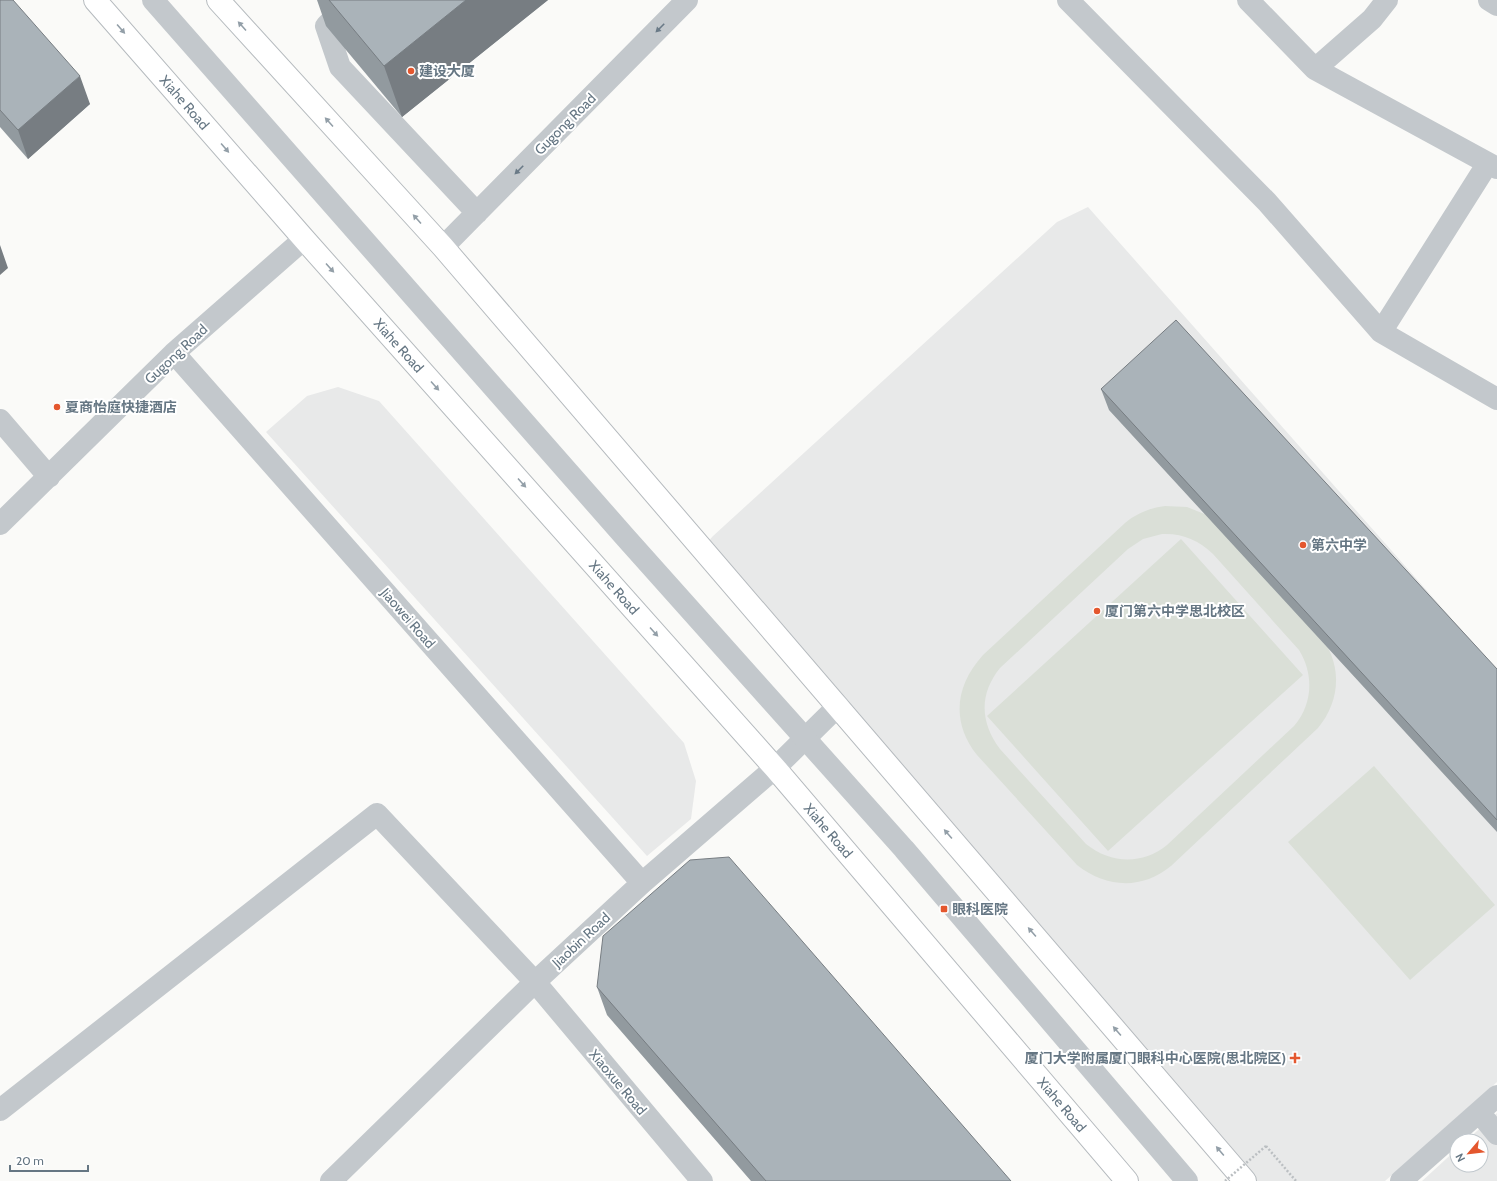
<svg xmlns="http://www.w3.org/2000/svg" width="1497" height="1181" font-family="Cabin,'Noto Sans SC',sans-serif">
<style>
.built{fill:#e8e9e9}
.green{fill:#dadfd7;fill-rule:evenodd}
.lines{fill:none;stroke-linecap:round;stroke-linejoin:round}
.major-casing{stroke:#b5babe;stroke-width:24}
.path{stroke:#bbbfc2;stroke-width:2.5;stroke-dasharray:2 2;stroke-linecap:butt}
.minor{stroke:#c3c8cc;stroke-width:22}
.major{stroke:#fff;stroke-width:22}
.path-bridge{stroke:#bbbfc2;stroke-width:2.5;stroke-dasharray:2 2;stroke-linecap:butt}
.minor-bridge{stroke:#c3c8cc;stroke-width:22}
.wall{fill:#929a9f}
.shaded-wall{fill:#777d82}
.building{fill:#aab3b9;stroke:#777d82}
.oneway{fill:#939fa8}
.oneway2{fill:#6a7a87}
.poi-dot{fill:#e4572e;stroke:#fff;stroke-width:1.5}
.labels{text-anchor:middle;stroke-width:4;stroke-linejoin:round;paint-order:stroke}
.poi-label{font-size:14px;font-weight:bold;fill:#657683;stroke:#fff;text-anchor:start}
.street-label{font-size:14px;fill:#657683;stroke:#fff}
</style>
<rect width="100%" height="100%" fill="#fafaf8"/>
<path class="built" d="M1088,207L1497,670V1082L1385,1181H1253L698,553L713,536L1057,222Z
M338,387L379,401L684,743L696,781L691,819L647,856L266,432L307,396Z
M1497,1113V1181H1422L1457,1149V1165H1481V1141H1466Z"/>
<path class="green" d="M1165,506L1187,507L1207,515L1327,646C1342,673 1338,704 1318,728L1171,866C1142,890 1106,888 1077,865L977,755C951,722 955,686 983,655L1125,523C1137,513 1150,508 1165,506ZM1162,534C1182,533 1199,540 1213,554L1299,650C1314,674 1313,704 1294,726L1167,845C1142,865 1111,864 1086,844L1000,749C980,722 979,694 1000,668L1128,549L1143,539Z
M1181,539L1303,675L1108,851L987,716Z
M1374,766L1495,905L1410,980L1288,842Z"/>
<g class="lines">
<g class="major-casing">
<g id="major">
<path id="s1" d="M95,0L304,239L775,768L1127,1181"/>
<path d="M218,0L443,247L1245,1181"/>
</g>
</g>
<path class="path" d="M1266,1146L1296,1181"/>
<path class="minor" d="M351,0L326,26L340,67L477,213
M1068,0L1267,202L1381,332L1497,399
M1248,0L1315,69L1497,168
M1489,0L1497,5
M1315,69L1372,19L1387,0
M443,247L687,0
M1381,332L1488,163
M174,353L642,883
M0,420L49,477
M0,524L174,353L304,239
M0,1110L377,814L535,982L702,1181
M1479,1112L1497,1134
M331,1181L535,982L642,883L775,768L838,706
M1401,1181L1497,1096"/>
<use href="#major" class="major"/>
<path class="path-bridge" d="M1225,1181L1266,1146"/>
<path class="minor-bridge" d="M153,0L626,538L904,849L1187,1181"/>
</g>
<path class="wall" d="M0,0L90,104L28,159L0,127Z
M317,0H548L402,117L326,26Z
M1101,389L1497,669V832L1109,410Z
M597,987L1011,1181H751L607,1015Z"/>
<path class="shaded-wall" d="M466,0H548L402,117L384,66Z
M80,76L90,104L28,159L18,130Z
M0,245L8,268L0,275Z"/>
<path class="building" d="M0,0H13L80,76L18,130L0,110Z
M329,0H466L384,66Z
M1176,320L1497,669V820L1101,389Z
M729,857L1011,1181H766L597,987L603,936L690,860Z"/>
<defs><path id="oneway-solid" d="M-6-.8H1V-3.2L6.5 0L1 3.2V.8H-6Z"/></defs>
<g class="oneway">
<use href="#oneway-solid" transform="translate(242 26) rotate(-132)"/>
<use href="#oneway-solid" transform="translate(121 29) rotate(49)"/>
<use href="#oneway-solid" transform="translate(329 122) rotate(-132)"/>
<use href="#oneway-solid" transform="translate(225 148) rotate(49)"/>
<use href="#oneway-solid" transform="translate(417 219) rotate(-132)"/>
<use href="#oneway-solid" transform="translate(330 268) rotate(48)"/>
<use href="#oneway-solid" transform="translate(435 386) rotate(48)"/>
<use href="#oneway-solid" transform="translate(522 483) rotate(48)"/>
<use href="#oneway-solid" transform="translate(654 632) rotate(48)"/>
<use href="#oneway-solid" transform="translate(948 834) rotate(-131)"/>
<use href="#oneway-solid" transform="translate(1032 932) rotate(-131)"/>
<use href="#oneway-solid" transform="translate(1117 1031) rotate(-131)"/>
<use href="#oneway-solid" transform="translate(1220 1151) rotate(-130)"/>
</g>
<g class="oneway2">
<use href="#oneway-solid" transform="translate(660 28) rotate(135)"/>
<use href="#oneway-solid" transform="translate(519 170) rotate(135)"/>
</g>
<g class="poi-dot">
<circle cx="411" cy="71" r="4"/>
<circle cx="57" cy="407" r="4"/>
<circle cx="1303" cy="545" r="4"/>
<circle cx="1097" cy="611" r="4"/>
<rect x="940" y="905" width="8" height="8" rx="2"/>
<path d="M1293 1052h4v4h4v4h-4v4h-4v-4h-4v-4h4z"/>
</g>
<g class="labels">
<g class="poi-label">
<text x="419" y="76">建设大厦</text>
<text x="65" y="412">夏商怡庭快捷酒店</text>
<text x="1311" y="550">第六中学</text>
<text x="1105" y="616">厦门第六中学思北校区</text>
<text x="952" y="914">眼科医院</text>
<text x="1286" y="1063" text-anchor="end">厦门大学附属厦门眼科中心医院(思北院区)</text>
</g>
<g class="street-label">
<text dy="5" stroke="none"><textPath href="#s1" startOffset="136">Xiahe Road</textPath></text>
<text transform="translate(565 124) rotate(-45)" y="5">Gugong Road</text>
<text dy="5" stroke="none"><textPath href="#s1" startOffset="460">Xiahe Road</textPath></text>
<text transform="translate(176 354) rotate(-43)" y="5">Gugong Road</text>
<text dy="5" stroke="none"><textPath href="#s1" startOffset="784">Xiahe Road</textPath></text>
<text transform="translate(408 618) rotate(49)" y="5">Jiaowei Road</text>
<text dy="5" stroke="none"><textPath href="#s1" startOffset="1108">Xiahe Road</textPath></text>
<text transform="translate(581 940) rotate(-43)" y="5">Jiaobin Road</text>
<text transform="translate(618 1082) rotate(50)" y="5">Xiaoxue Road</text>
<text dy="5" stroke="none"><textPath href="#s1" startOffset="1468">Xiahe Road</textPath></text>
</g>
</g>
<g transform="translate(1469 1153) rotate(242)"><circle r="19" fill="#ffffff" stroke="#c1c8cd"/>
<path d="M0-3L7 15L0 10L-7 15Z" fill="#e4572e"/>
<text y="-6" font-size="11" font-weight="bold" text-anchor="middle" fill="#657683">N</text>
</g>
<path d="M10 1165v6h78v-6" fill="none" stroke="#657683" stroke-width="2"/>
<text x="16" y="1165" font-size="12" fill="#657683" stroke="#ffffff" stroke-width="3" paint-order="stroke">20 m</text>
</svg>
